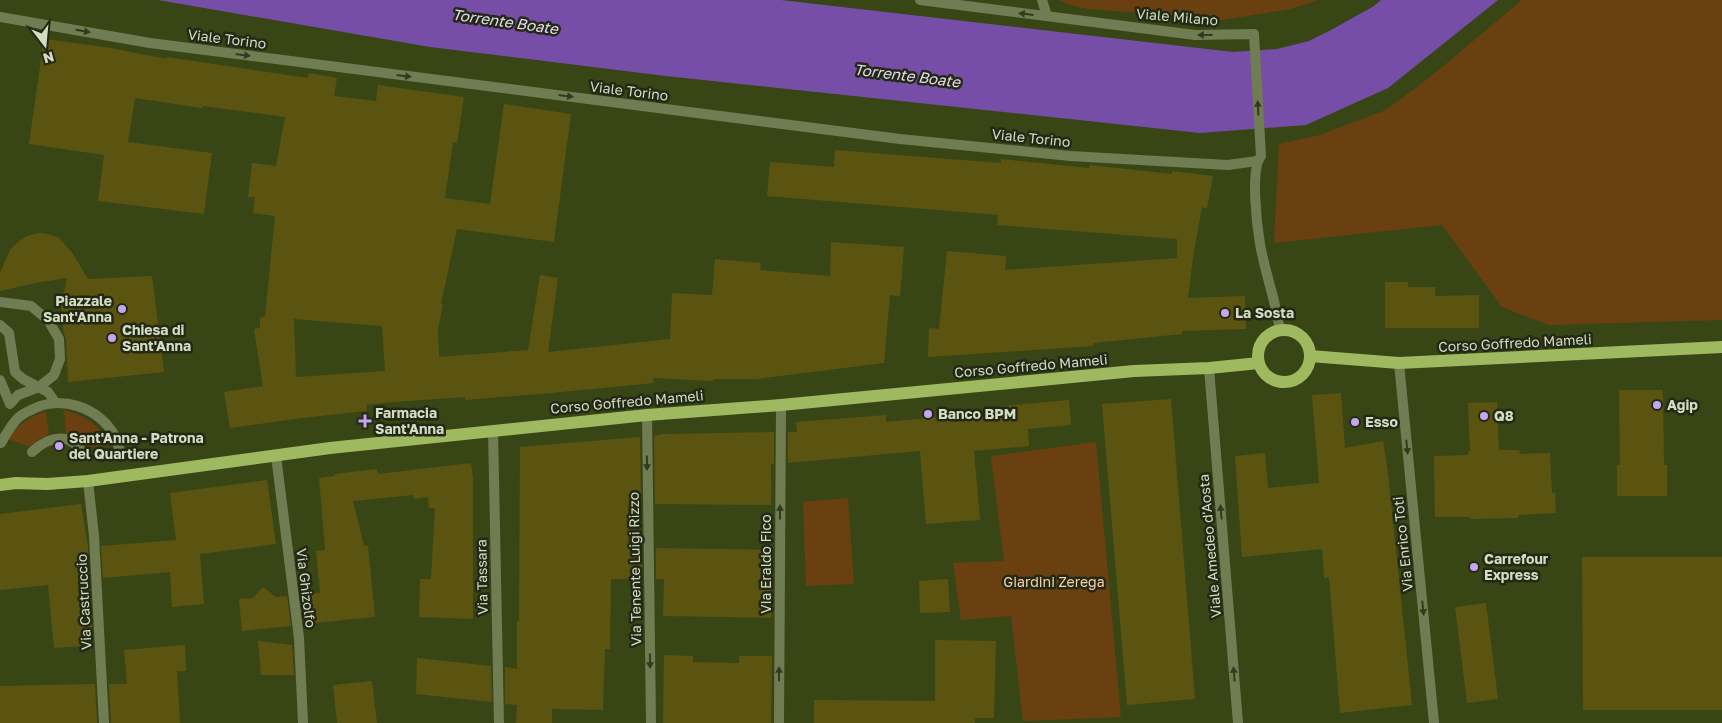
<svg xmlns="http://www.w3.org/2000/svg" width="1722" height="723" font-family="'Golos Text',sans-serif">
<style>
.green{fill:#6b4011}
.water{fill:#774ea7}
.building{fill:#5b5410;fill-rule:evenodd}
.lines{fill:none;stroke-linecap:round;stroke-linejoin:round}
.pedestrian{stroke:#707d53;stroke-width:10}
.minor{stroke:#707d53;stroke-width:10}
.tertiary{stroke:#707d53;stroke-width:10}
.primary{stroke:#9eb960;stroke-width:12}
.oneway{fill:#323a21}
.poi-dot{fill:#c5a6f0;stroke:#232915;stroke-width:2}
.labels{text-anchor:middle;stroke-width:5;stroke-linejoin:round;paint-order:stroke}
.street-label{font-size:14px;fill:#d4ddc3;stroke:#232915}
.poi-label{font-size:14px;font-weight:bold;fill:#d4ddc3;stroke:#232915;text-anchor:start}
.park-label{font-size:14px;fill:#fbd0ab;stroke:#232915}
.water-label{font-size:15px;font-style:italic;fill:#e3daf2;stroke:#232915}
</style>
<rect width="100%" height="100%" fill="#384616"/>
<path class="green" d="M1059,0H1318L1291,9L1222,20L1200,19L1155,14L1088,9L1067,4Z
M1522,0H1722V320L1549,325L1502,307L1442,225L1274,243L1279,144L1320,135L1386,110L1429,78Z
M64,410C85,416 100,424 109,446L85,447L78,440L66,435Z
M46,411L49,434L37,440L32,447L7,439C18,424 30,417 46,411Z
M1096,442L1121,717L1023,721L1011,616L961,620L953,563L1004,561L991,456Z
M848,498L854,584L806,586L803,502Z"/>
<path class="water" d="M158,0H781L1233,52L1277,49L1309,41L1331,30L1374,6L1381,0H1498L1388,88L1306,125L1200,133L666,76L430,47Z"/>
<path class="building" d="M44,39L105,47L167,59V57L308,78L309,73L337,78L334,96L376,101L378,85L464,97L457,143L453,142L445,198L490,204L504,104L571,114L554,242L457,229L441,304L443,305L438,329L439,357L528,350L540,275L558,278L548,352L670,339L672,293L712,295L715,259L761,263L760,270L830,276L831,242L904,247L900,296L890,295L884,363L756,379H713V381L653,378L654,383L551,393L465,400V397L393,402L366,405L367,411L302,418L230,428L224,392L263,386L254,329L260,328V318L265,317L275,216L253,213L255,197H248L252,163L276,166L285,117L203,106L202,108L135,98L128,142L212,153L204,214L98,201L104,155L29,144ZM294,319L382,326L385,371L296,377Z
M835,150L1001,163V159L1089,168L1090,165L1172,174V171L1213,176L1207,209L1202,207L1193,257L1188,298L1245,296L1246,329L1182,331V334L1093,343V346L928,357L929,328L939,329L947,251L1006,256L1005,270L1177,258V239L997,225L998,215L767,196L770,162L834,167Z
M38,233L48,234L59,238L73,254L88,279L152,276L164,372L68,382L66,339L64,333L61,305L67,278L35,283L0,291V273L10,250L18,242L27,236Z
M1385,282H1408V287H1435V296L1479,295V328H1385Z
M1619,390H1663L1664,465H1667V496H1617V465H1620Z
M1341,393L1345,448L1383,441L1388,473L1412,705L1340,713L1329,577L1324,578L1322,549L1242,557L1235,456L1265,453L1268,488L1319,483L1312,395Z
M1171,399L1195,699L1127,705L1102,404Z
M1069,400L1071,425L1028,429L1029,446L974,451L980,520L926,524L920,451L788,463V432H797L796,422L886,415V422L1004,411L1003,406Z
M1497,402L1499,450H1519L1520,454L1550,453L1552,493L1555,492L1556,513L1518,515V518L1470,519V517H1435L1434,456L1468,455V451H1470L1468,403Z
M774,432V464H771V505L655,504L654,436L663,434Z
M640,437L641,504H628V547H642V579H611L610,649H605L603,710L552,709V723H516L517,705L505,704V667L517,669V621H519L520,447Z
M471,463L473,478V619L419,617L420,579H431L435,508H429L428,497L414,499L413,495L353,501L364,546H368L375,617L304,624L300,594L320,593L316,551L325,550L319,478L335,476L334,474L377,469L378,474Z
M267,480L276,544L200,554L204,604L172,607L170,572L103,578L101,546L176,540L170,493Z
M81,504L88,547L93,645L54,648L48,585L0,590V514Z
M656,548L772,550L771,618L663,616L664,579H656Z
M1582,557H1722V710H1583Z
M948,579L950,612L920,613L919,581Z
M263,587L276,597L287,596L291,626L242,631L239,599L253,598Z
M1486,603L1498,699L1467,703L1455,607Z
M935,640L996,641L994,718H975V723H814V700L935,701Z
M258,641L292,645L294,675H261Z
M185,645L186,671H177L180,723H111L109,684H127L124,650Z
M664,655L693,656V662L739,663V656H772L771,723H663Z
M417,658L491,666L492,702L416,694Z
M372,681L377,723H337L333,685Z
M95,684L97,723H0V686Z"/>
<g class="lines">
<path class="pedestrian" d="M0,302L31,306L48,320L59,339L60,359L54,375L39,387L18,395L10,404L0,380
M0,325L9,333L15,372L23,379L48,392L55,402
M1,443C6,434 11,425 18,418C22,414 27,412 31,410C61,394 98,407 115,436C117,441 118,446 120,451
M32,452C50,435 71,432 84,455"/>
<path class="minor" d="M1042,0L1047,16
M1209,368L1238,723
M647,415L651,723
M493,430L499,723
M276,456L299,638L303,723
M88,481L94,536L104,723
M779,723L781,405"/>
<path class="tertiary" d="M920,0L1195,35L1254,34L1261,156C1250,169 1257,226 1260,244C1265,273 1276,301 1280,331
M0,17L150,43L900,139L1070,156L1228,165L1257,161
M1399,363L1434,723"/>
<path class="primary" d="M1258 356a26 26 0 1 1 52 0a26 26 0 1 1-52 0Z
M1310,356L1399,363L1722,347
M0,485L16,483L47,484L88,481L330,448L647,415L781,405L1134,371L1209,368L1259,363"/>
</g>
<defs><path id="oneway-solid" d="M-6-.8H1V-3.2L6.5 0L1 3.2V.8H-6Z" transform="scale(1.25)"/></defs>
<g class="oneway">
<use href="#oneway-solid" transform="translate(1026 14) rotate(-173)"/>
<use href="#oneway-solid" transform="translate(83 31) rotate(10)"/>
<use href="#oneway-solid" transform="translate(1205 35) rotate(180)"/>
<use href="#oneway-solid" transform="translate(243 55) rotate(7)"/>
<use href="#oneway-solid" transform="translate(404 76) rotate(7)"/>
<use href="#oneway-solid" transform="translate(566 96) rotate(7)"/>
<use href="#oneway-solid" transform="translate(1258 108) rotate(-93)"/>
<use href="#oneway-solid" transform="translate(1407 447) rotate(84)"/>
<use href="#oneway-solid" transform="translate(647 463) rotate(89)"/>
<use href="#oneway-solid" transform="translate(780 512) rotate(-90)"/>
<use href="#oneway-solid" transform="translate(1221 512) rotate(-95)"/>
<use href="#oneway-solid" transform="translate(1423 608) rotate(84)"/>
<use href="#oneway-solid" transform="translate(650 661) rotate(89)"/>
<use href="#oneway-solid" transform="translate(779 674) rotate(-90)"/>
<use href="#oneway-solid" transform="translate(1234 674) rotate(-95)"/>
</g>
<g class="poi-dot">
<circle cx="122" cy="309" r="5"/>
<circle cx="1225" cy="313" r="5"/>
<circle cx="112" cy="338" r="5"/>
<circle cx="1657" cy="405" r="5"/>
<circle cx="928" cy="414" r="5"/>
<circle cx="1484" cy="416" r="5"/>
<path d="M362.5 413.5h5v5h5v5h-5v5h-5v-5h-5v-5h5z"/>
<circle cx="1355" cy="422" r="5"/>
<circle cx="59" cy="446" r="5"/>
<circle cx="1474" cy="567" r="5"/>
</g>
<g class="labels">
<g class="street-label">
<text transform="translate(1177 17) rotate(5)" y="5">Viale Milano</text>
<text transform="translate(227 39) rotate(7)" y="5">Viale Torino</text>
<text transform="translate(629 91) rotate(7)" y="5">Viale Torino</text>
<text transform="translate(1031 138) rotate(6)" y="5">Viale Torino</text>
<text transform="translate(1515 343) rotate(-3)" y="5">Corso Goffredo Mameli</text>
<text transform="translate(1031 366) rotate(-5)" y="5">Corso Goffredo Mameli</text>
<text transform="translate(627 402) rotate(-5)" y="5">Corso Goffredo Mameli</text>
<text transform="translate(1403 544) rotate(-96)" y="5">Via Enrico Toti</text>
<text transform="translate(1210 546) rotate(-95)" y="5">Viale Amedeo d'Aosta</text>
<text transform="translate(766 564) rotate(-90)" y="5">Via Eraldo Fico</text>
<text transform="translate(635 569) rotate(-91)" y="5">Via Tenente Luigi Rizzo</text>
<text transform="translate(482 577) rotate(-91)" y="5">Via Tassara</text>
<text transform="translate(306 588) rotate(83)" y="5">Via Ghizolfo</text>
<text transform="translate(84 602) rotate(-93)" y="5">Via Castruccio</text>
</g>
<g class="poi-label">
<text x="112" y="306" text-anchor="end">Piazzale<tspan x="112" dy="16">Sant'Anna</tspan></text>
<text x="1235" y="318">La Sosta</text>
<text x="122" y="335">Chiesa di<tspan x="122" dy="16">Sant'Anna</tspan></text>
<text x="1667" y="410">Agip</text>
<text x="375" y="418">Farmacia<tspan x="375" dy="16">Sant'Anna</tspan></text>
<text x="938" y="419">Banco BPM</text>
<text x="1494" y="421">Q8</text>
<text x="1365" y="427">Esso</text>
<text x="69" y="443">Sant'Anna - Patrona<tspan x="69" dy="16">del Quartiere</tspan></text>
<text x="1484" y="564">Carrefour<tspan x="1484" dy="16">Express</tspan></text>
</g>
<g class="park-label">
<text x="1054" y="587">Giardini Zerega</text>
</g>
<g class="water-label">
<text transform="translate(505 22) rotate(8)" y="5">Torrente Boate</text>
<text transform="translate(907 76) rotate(7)" y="5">Torrente Boate</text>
</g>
</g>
<g transform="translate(45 45) rotate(164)" stroke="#232915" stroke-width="4" paint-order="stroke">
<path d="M0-4L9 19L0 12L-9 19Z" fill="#d4ddc3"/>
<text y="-8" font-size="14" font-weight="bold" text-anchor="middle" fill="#d4ddc3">N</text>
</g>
</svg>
